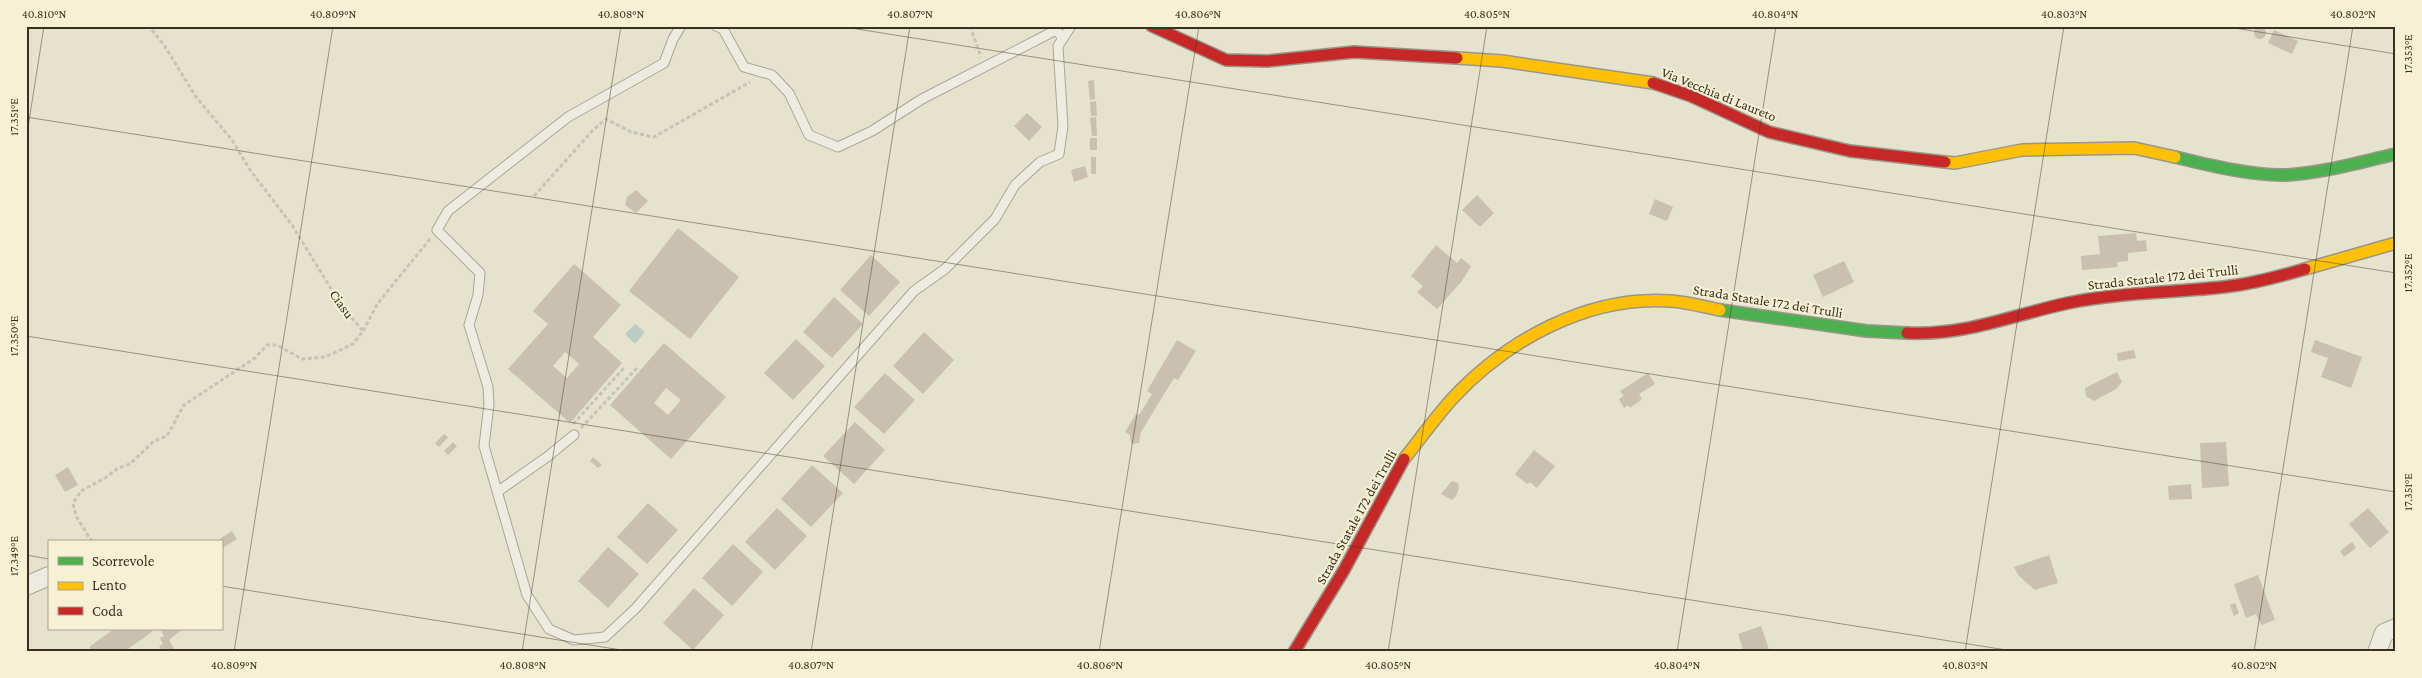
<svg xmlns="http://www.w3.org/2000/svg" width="2422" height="678" font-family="'Crimson Pro',serif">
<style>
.water{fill:#baccc3}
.building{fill:#c9c0af;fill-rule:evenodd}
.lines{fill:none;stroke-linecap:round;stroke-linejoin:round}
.lane-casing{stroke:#aaa697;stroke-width:11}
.street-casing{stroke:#aaa697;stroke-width:20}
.fast-casing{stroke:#9a9687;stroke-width:14}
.slow-casing{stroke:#9a9687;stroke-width:14}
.jam-casing{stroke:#9a9687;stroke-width:14}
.path{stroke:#c6c3b7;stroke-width:3;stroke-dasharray:4 2.5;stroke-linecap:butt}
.lane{stroke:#eeebe0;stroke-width:9}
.street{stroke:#eeebe0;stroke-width:18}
.fast{stroke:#4caf50;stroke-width:11}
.slow{stroke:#ffc107;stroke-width:11}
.jam{stroke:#c62828;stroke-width:11}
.ticks{fill:none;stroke:#3a301f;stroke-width:1;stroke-opacity:0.45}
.labels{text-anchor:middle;stroke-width:4;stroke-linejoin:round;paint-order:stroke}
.street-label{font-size:14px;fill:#3a301f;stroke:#f6f1d5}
.neatline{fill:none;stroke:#3a301f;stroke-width:2}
.ticks-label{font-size:12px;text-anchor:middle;fill:#3a301f}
</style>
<rect width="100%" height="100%" fill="#e5e2ce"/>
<path class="water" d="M635,324L645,332L635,344L625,334Z"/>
<path class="building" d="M2254 33a6 6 0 1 1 12 0a6 6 0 1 1-12 0Z
M2274,30L2298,41L2292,54L2268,43Z
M1094,80L1095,99L1090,100L1088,81Z
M1096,101L1097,116H1091L1090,102Z
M1027,113L1042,127L1029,141L1014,126Z
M1096,117L1097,136H1092L1090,118Z
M1090,138H1097V150H1090Z
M1091,157H1096V174H1091Z
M1085,166L1088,177L1074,182L1071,170Z
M636,190L648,201L636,213L625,205L627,197Z
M1477,195L1494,213L1480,227L1462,210Z
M1655,199L1673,207L1667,221L1649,214Z
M678,228L739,277L690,339L629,291Z
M2136,233L2137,241L2146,240L2147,251L2128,253V261L2117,262L2118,267L2082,270L2081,256L2100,254L2098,236Z
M1436,245L1457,263L1461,258L1471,266L1462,281L1437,309L1417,292L1423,286L1411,276Z
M871,255L900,282L869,316L840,290Z
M1844,261L1854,282L1823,297L1813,275Z
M574,264L621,305L593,337L622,363L570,423L508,369L548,324L533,311ZM565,352L579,364L567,378L553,366Z
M834,297L863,324L832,358L803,332Z
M924,332L954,360L923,394L893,366Z
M796,339L825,366L793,400L764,373Z
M1177,340L1196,351L1178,380L1174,378L1141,432L1139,443L1131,444L1130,435L1125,432L1136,414L1139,415L1152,394L1147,391Z
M2315,340L2362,357L2351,388L2321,377L2328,358L2311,352Z
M664,343L726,397L671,459L610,405ZM666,388L681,400L668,415L654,403Z
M2134,350L2136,358L2118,361L2117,353Z
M2117,372L2122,382L2116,389L2094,401L2086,396L2085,388Z
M885,373L915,400L884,434L854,407Z
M1648,373L1655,384L1639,394L1642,399L1630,408L1628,405L1624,408L1619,399L1624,396L1620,391Z
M855,422L885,450L854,484L823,456Z
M444,434L448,437L439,447L435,443Z
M453,442L457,446L448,455L444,451Z
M2226,442L2229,486L2202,488L2200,443Z
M1534,450L1555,466L1537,488L1530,482L1527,484L1515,474Z
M593,457L602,465L598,468L590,461Z
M812,465L843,493L811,527L781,499Z
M68,467L78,485L65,492L55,475Z
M1452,481L1458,483L1459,488L1456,496L1452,500L1441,494Z
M2191,484L2192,499L2169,500L2168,486Z
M648,503L678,530L647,564L617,537Z
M777,508L807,536L775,570L745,542Z
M2368,508L2389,532L2370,548L2349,524Z
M232,531L237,539L221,549V542H215Z
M2352,542L2356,548L2344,557L2340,551Z
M733,544L763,572L732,606L702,578Z
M608,547L639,574L608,608L578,581Z
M2049,555L2058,583L2035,590L2019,576L2014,567Z
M2258,575L2275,620L2261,625L2256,614L2246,618L2234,584Z
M694,588L724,615L693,650L663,623Z
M2235,603L2239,613L2234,616L2230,605Z
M1761,626L1770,652H1744L1738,634Z
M114,629H152L153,631L124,652H93L89,647Z
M160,629H183L169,640L176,652H163L159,646L163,644L160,638L164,636Z"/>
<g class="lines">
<g class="lane-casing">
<path id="lane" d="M681,26L673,39L664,63L568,117L448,211L437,230L480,273L478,295L469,325L488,387L489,404L484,446L527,595L549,629L574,640L605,637L636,608L914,291L945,269L995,219L1015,185L1040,162L1059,154L1063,126L1058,46L1071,26
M716,26L723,29L744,67L772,75L789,93L809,135L838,147L872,131L922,99L1056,30L1063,38
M497,492L547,457L574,435"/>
</g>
<g class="street-casing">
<path id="street" d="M26,586L49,576
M2377,652L2384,633L2396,628"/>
</g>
<g class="fast-casing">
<path id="fast" d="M2175,157C2208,165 2252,176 2286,175C2323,173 2360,162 2396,154
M1720,310L1867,331L1907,333"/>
</g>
<g class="slow-casing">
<path id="slow" d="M1457,58L1502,61L1653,83
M1945,162L1955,163L2022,150L2134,148L2175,157
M2305,269L2396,243
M1404,459C1420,439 1435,418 1452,399C1507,340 1588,295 1671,301C1687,302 1704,307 1720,310"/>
</g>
<g class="jam-casing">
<path id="jam" d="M1152,26L1226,60L1268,61L1354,52L1457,58
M1653,83L1691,96L1769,132L1850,151L1945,162
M1907,333C1965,336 2012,315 2068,303C2121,292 2177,293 2231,286C2256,283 2281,276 2305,269
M1294,652L1344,570L1404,459"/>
</g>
<path class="path" d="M970,26L981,57
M534,196L594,129L606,119L631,132L654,137L750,82
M363,331L378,303L430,239
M573,424L624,368
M581,428L637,368
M92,542L76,516L73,503L81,491L105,478L118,468L130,464L154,441L167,436L184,405L255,358L267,345H277L302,359L325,357L353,344L363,331L341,305L292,225L250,170L232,140L196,97L164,45L149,26"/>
<use href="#lane" class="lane"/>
<use href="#street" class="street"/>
<use href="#fast" class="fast"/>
<use href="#slow" class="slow"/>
<use href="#jam" class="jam"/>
</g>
<path class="ticks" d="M838,26L2396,273M2222,26L2396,54M26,117L2396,492M26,140L44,26M26,336L2019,652M26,555L49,559M221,586L634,652M234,652L333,26M522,652L621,26M811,652L910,26M1099,652L1199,26M1388,652L1487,26M1677,652L1776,26M1965,652L2064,26M2254,652L2353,26"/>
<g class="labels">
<g class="street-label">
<text transform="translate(1719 94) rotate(22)" y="5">Via Vecchia di Laureto</text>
<text transform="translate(2163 277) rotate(-6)" y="5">Strada Statale 172 dei Trulli</text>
<text transform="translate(1768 301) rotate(9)" y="5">Strada Statale 172 dei Trulli</text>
<text transform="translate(342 304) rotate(55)" y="5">Ciasu</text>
<text transform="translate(1356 517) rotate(-61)" y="5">Strada Statale 172 dei Trulli</text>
</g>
</g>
<rect width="2422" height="678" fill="none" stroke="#f6f1d5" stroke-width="55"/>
<rect x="48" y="540" width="175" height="90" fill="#f6f1d5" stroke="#aba48c"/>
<rect x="58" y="557" width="25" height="8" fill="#4caf50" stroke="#aba48c"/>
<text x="92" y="566" font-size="15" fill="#3a301f">Scorrevole</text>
<rect x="58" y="582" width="25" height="8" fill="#ffc107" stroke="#aba48c"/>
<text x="92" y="590" font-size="15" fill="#3a301f">Lento</text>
<rect x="58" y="607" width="25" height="8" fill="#c62828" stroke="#aba48c"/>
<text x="92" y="616" font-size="15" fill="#3a301f">Coda</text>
<rect x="28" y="28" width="2366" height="622" class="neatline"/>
<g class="ticks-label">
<text x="44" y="18">40.810°N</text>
<text x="333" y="18">40.809°N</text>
<text x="621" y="18">40.808°N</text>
<text x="910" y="18">40.807°N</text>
<text x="1198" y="18">40.806°N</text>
<text x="1487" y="18">40.805°N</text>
<text x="1775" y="18">40.804°N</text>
<text x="2064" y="18">40.803°N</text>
<text x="2353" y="18">40.802°N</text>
<text transform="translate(2408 54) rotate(-90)" y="4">17.353°E</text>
<text transform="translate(14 117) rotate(-90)" y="4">17.351°E</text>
<text transform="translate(2408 273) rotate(-90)" y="4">17.352°E</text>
<text transform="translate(14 336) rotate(-90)" y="4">17.350°E</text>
<text transform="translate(2408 492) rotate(-90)" y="4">17.351°E</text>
<text transform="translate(14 556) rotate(-90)" y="4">17.349°E</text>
<text x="234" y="669">40.809°N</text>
<text x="523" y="669">40.808°N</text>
<text x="811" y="669">40.807°N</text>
<text x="1100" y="669">40.806°N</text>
<text x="1388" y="669">40.805°N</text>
<text x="1677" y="669">40.804°N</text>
<text x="1965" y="669">40.803°N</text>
<text x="2254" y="669">40.802°N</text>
</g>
</svg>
